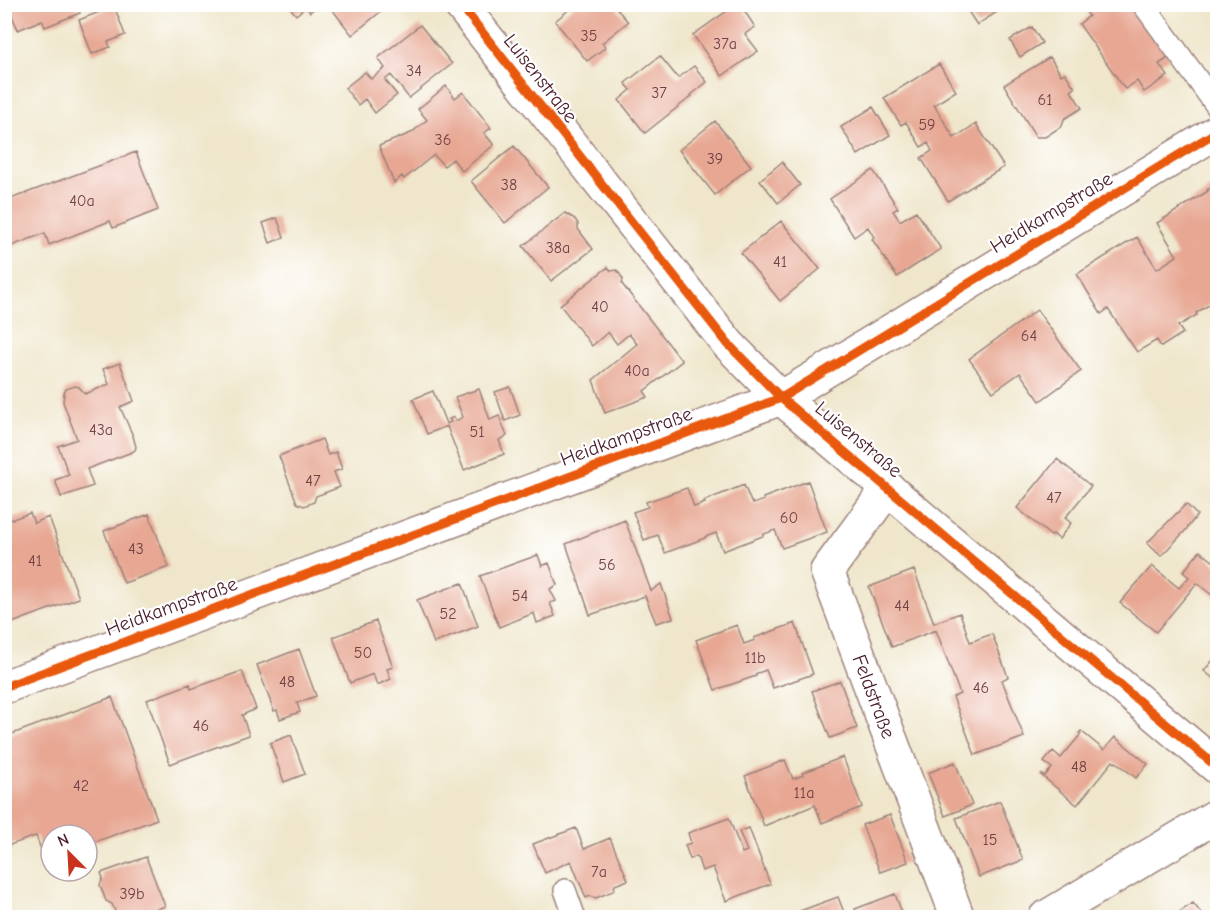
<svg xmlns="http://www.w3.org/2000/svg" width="1222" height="922" font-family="'Comic Neue',sans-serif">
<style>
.building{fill:#e7a793}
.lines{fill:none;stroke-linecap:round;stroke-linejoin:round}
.service-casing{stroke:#9c827b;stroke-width:24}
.minor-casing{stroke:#9c827b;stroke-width:36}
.service{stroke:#fff;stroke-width:21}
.minor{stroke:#fff;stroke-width:33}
.cycleway-casing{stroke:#fff;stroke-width:13}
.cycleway{stroke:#e8590c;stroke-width:9}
.labels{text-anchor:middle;stroke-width:4.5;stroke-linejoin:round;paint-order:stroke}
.number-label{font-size:16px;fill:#714145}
.street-label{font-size:20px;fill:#4a1f2b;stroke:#fff}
</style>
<rect width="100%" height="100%" fill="#fff"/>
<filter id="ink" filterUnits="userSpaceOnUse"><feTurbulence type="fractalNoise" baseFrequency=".0167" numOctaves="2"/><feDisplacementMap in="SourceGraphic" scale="12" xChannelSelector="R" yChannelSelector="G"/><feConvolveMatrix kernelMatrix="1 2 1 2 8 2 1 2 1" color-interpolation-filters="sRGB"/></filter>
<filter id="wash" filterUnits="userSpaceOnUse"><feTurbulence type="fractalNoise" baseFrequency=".008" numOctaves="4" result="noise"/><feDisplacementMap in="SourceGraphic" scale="24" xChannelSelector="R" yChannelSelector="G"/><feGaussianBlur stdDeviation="1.35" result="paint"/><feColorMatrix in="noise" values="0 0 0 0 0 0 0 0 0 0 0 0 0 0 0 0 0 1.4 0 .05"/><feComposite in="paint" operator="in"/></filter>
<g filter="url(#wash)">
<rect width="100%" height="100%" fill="#efe6cb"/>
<g id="blocks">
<path class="building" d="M7,4H77L80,13L45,27L42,20L18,30Z
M111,4H123L115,8L125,35L108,42L110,47L92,54L79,20L112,7Z
M287,4H319L310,12L306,7L296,15Z
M328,4H390L352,35Z
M576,4H622L617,9L628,22L602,43L606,47L587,61L555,21Z
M737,4H740L755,27L745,34L758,51L722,76L693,35Z
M957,4H1009L977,25L966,8Z
M1083,4H1133L1170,57L1159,64L1168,76L1144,92L1137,81L1125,89L1079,24L1089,16L1082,5Z
M420,25L452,64L409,98L391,75L385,80L397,95L375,113L365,99L358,105L345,88L365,72L371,79L385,68L378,58Z
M1032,27L1042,43L1020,57L1010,40Z
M660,56L678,78L694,66L707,82L691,95L692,96L645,133L619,100L631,90L625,83Z
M1050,57L1061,75L1065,73L1075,88L1071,91L1082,108L1064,119L1062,126L1045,137H1036L1004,85Z
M939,64L956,91L934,105L954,138L976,124L1004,167L948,201L921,158L932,151L928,143L921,147L906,122L901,125L884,98Z
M446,86L455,98L463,92L491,128L484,133L494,145L462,171L453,159L444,166L434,155L404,179L402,176L394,183L379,146L411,133L427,120L418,109Z
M873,107L890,135L858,155L841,127Z
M715,121L751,166L715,195L679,150Z
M514,146L548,187L505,223L471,181Z
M136,152L158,210L113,228L110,221L49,245L45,233L4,249V176L13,198Z
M782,162L800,185L778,203L760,180Z
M873,170L898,208L893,211L900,221L916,211L941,249L897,277L872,239L874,237L868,227L854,237L830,199Z
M1218,184V305L1215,301L1196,313L1197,315L1178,326L1183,333L1161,347L1157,340L1137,352L1108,309L1101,314L1077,274L1137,237L1157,269L1177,256L1157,223L1208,191L1207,190Z
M565,213L575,219L578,224V229L593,249L551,281L523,246Z
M277,218L284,237L270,243L263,223Z
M781,221L820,269L780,301L741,253Z
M608,267L611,271L617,270L623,279L622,284L682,361L644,391L648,397L605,413L593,380L637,344L629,334L617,344L608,332L592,346L560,305Z
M1037,310L1081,371L1040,401L1020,373L993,392L969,359Z
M120,363L134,401L120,407L133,436L136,447L135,450L132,452L87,469L93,486L61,497L55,480L69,475L58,446L77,439L63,402L64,393L66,389L75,386L79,387L85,394L109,384L103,369Z
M510,387L520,415L505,421L495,392Z
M479,389L490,420L499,416L507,436L499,440L504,454L464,470L446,424L451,422L449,419L454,417L456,421L463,417L455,397Z
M433,391L447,426L427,434L413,399Z
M322,439L328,455L336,452L342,469L334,472L340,487L316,496L314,502L304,506L297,503L279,456Z
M1057,459L1091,486L1065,518L1071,523L1059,539L1053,534L1051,536L1017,508Z
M808,481L827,532L782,548L775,530L764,534L763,536L723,551L716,533L705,537V538L665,553L658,535L644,540L633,512L648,507L646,502L687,488L694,507L705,503L704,501L744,485L751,502H752L753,504L764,500L763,498Z
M1186,504L1197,515L1185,531L1161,556L1147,543Z
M30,513L34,523L49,517L79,598L12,623L4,603V522Z
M149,514L169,567L124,583L104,531Z
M625,520L651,591L661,584L673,618L656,623L645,596L590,615L566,544Z
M1200,551L1218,565V600L1197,583L1156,632L1120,603L1152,566L1179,588L1189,577L1183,572Z
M538,555L542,566L549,563L557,585L550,589L556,601L550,603L555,616L537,623L534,613L499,627L480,576Z
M914,570L934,623L960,613L970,642L992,634L1008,677L1002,680L1024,737L975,755L953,697L960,694L936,630L892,647L869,587Z
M462,583L478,626L434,643L417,600Z
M376,621L393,667L387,669L391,679L377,685L373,674L350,683L333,637Z
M795,623L813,674L773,688L766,670L755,674L756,676L715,690L696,640L737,625L744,644L755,640L754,638Z
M299,649L316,696L297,703L300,712L280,719L277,710L274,711L257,665Z
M1218,654V682L1204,671Z
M242,671L256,709L242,715L249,735L170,764L147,700L190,684L191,689Z
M840,681L857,728L830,738L812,691Z
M112,697L157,819L87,845V835H51V858L45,860L36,836L4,847V737Z
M1081,731L1104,750L1115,737L1148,764L1136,778L1116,762L1115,763L1113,761L1077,805L1041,775L1042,774L1045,776L1052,768L1044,762L1053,751L1061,758L1081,734L1079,733Z
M291,735L305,774L284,782L270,743Z
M843,757L862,807L822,823L815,805L764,826L745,776L785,760L793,779L803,775L802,773Z
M955,762L972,805L945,816L928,773Z
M1000,801L1023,860L979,877L956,818Z
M890,815L908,862L880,872L862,825Z
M729,818L742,853L747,851L739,831L749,828L770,884L726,901L713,867L702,871L697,856L690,859L685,845L691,843L688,833Z
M576,828L584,849L610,838L628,880L615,885L613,891L596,898L590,896L586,898L571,861L545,873L533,844Z
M146,857L165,906L134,918H118L112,904L106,901L100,885L103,878L101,873Z
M1218,878V891L1212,882Z
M895,894L904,918H799L797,912L838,897L845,915L856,911L855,909Z
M1193,903L1205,918H1170Z"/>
</g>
</g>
<g filter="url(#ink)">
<use href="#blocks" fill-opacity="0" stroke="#9c827b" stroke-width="1.5"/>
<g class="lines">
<g class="service-casing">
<path id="service" d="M1143,4L1218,108
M565,890L575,918"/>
</g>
<g class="minor-casing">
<g id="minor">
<path d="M460,4L728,344L781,398L1218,768"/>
<path id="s1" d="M888,488L827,571L958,918"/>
<path d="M4,687L781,398L1218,131"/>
<path d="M1045,918L1218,815"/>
</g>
</g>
<use href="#service" class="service"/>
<use href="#minor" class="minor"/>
<g class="cycleway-casing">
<path id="cycleway" d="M460,4L728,344L781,398L1218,768
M4,687L781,398L1218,131"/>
</g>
<use href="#cycleway" class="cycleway"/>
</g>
</g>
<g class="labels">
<g class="number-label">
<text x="589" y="41">35</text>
<text x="725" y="49">37a</text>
<text x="414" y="76">34</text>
<text x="659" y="98">37</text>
<text x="1045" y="105">61</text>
<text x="927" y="130">59</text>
<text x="443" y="145">36</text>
<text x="715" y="164">39</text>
<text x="509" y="190">38</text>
<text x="82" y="206">40a</text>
<text x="558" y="253">38a</text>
<text x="780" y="267">41</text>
<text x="600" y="312">40</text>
<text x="1029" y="341">64</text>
<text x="637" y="376">40a</text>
<text x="101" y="435">43a</text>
<text x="477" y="437">51</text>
<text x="313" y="486">47</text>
<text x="1054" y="503">47</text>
<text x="789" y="523">60</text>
<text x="136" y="554">43</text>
<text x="35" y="566">41</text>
<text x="607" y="570">56</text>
<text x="520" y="601">54</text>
<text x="902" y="611">44</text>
<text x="448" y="619">52</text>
<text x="363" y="658">50</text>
<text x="755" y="663">11b</text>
<text x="287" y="687">48</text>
<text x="981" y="693">46</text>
<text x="201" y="731">46</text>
<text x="1079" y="772">48</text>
<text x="81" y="791">42</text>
<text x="804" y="798">11a</text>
<text x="990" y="845">15</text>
<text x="599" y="877">7a</text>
<text x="132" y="899">39b</text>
</g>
<g class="street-label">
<text transform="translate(541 78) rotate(52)" y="7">Luisenstraße</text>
<text transform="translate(1051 212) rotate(-31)" y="7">Heidkampstraße</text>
<text transform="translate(626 436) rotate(-20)" y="7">Heidkampstraße</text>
<text transform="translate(859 439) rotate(40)" y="7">Luisenstraße</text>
<text transform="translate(171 606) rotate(-20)" y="7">Heidkampstraße</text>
<text dy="7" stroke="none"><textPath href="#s1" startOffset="237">Feldstraße</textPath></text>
</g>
</g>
<rect width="1222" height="922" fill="none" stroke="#fff" stroke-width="24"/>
<g transform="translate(69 853) rotate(336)"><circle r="28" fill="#ffffff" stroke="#b7a5aa" stroke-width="1.5"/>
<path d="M0-4.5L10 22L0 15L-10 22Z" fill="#c8321e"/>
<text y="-9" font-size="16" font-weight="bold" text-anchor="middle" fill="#4a1f2b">N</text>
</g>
</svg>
